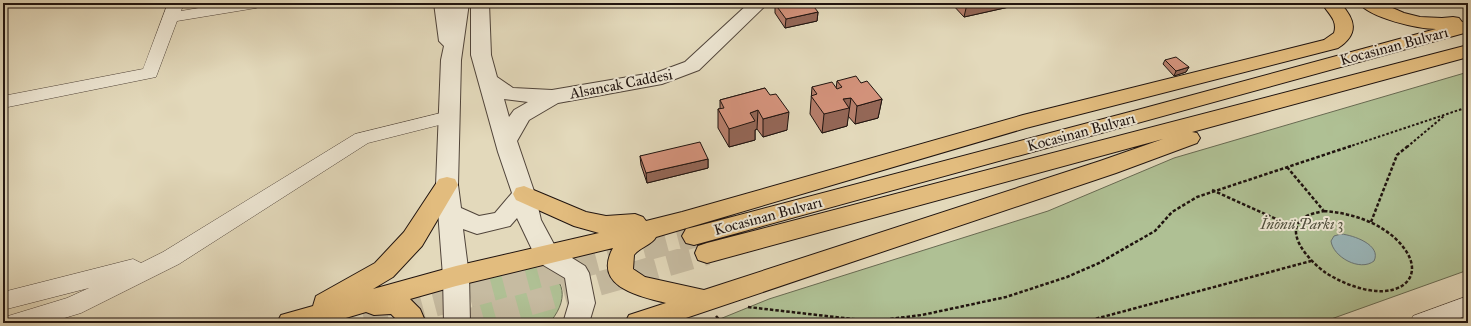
<svg xmlns="http://www.w3.org/2000/svg" width="1471" height="326" font-family="'IM FELL Great Primer',serif">
<style>
.green{fill:#afc094;stroke:#676a52}
.water{fill:#9ab7bb;stroke:#697576}
.lines{fill:none;stroke-linecap:round;stroke-linejoin:round}
.trunk-tunnel{stroke:#c6bba1;stroke-width:24;stroke-dasharray:24 12;stroke-linecap:butt}
.minor-casing{stroke:#50443a;stroke-width:1}
.tertiary-casing{stroke:#50443a;stroke-width:2}
.trunk-casing{stroke:#1f130f;stroke-width:2}
.path-far1{stroke:#1f130f;stroke-width:2;stroke-dasharray:2.5 2;stroke-linecap:butt}
.path{stroke:#1f130f;stroke-width:2.5;stroke-dasharray:3.5 2;stroke-linecap:butt}
.minor{fill:#ede6d3;fill-rule:evenodd}
.tertiary{fill:#ede6d3;fill-rule:evenodd}
.trunk{fill:#e2bc7e;fill-rule:evenodd}
.wall{fill:#b67e6b;stroke:#1f130f}
.shaded-wall{fill:#946757;stroke:#1f130f}
.building{fill:#d4937c;stroke:#1f130f}
.labels{text-anchor:middle;stroke-width:4;stroke-linejoin:round;paint-order:stroke}
.street-label{font-size:15px;fill:#1f130f;stroke:#ede6d3}
.park-label{font-size:15px;font-style:italic;fill:#51503e;stroke:#ede6d3}
</style>
<rect width="100%" height="100%" fill="#e3d9bb"/>
<filter id="stains"><feTurbulence type="fractalNoise" baseFrequency=".005" numOctaves="4"/><feColorMatrix values="0 0 0 0 .2 0 0 0 0 .09 0 0 0 0 .02 0 0 0 .5 -.17"/></filter>
<radialGradient id="worn" r=".72"><stop offset=".6" stop-color="#630" stop-opacity="0"/><stop offset="1" stop-color="#630" stop-opacity=".3"/></radialGradient>
<path class="green" d="M1468,72V270L1320,323H710L769,299L1048,211L1174,158Z
M532,265C564,273 571,296 551,321L548,323H477C467,307 478,280 496,274C507,270 520,268 532,265Z"/>
<path class="water" d="M1341,234C1353,235 1382,245 1374,261C1360,272 1333,257 1331,241L1334,236Z"/>
<g class="lines">
<path class="trunk-tunnel" d="M365,323L694,236
M460,323L707,253"/>
<g class="minor-casing">
<path id="minor" d="M168,3H184L181,11L228,3H264L261,6L256,8L177,21L156,77L3,108V96L143,69Z
M449,111L455,113L458,117L455,121L368,143L179,264L81,313L48,323H5L8,316L67,298L89,288L3,310V292L133,259L141,263L163,252L355,134Z
M1468,296V315L1447,323H1410L1413,316Z"/>
</g>
<g class="tertiary-casing">
<path id="tertiary" d="M434,3H469L461,60L458,185L461,208L479,216L495,213L512,193L498,152L471,55V3H489L491,55L497,77L513,88L552,90L658,72L685,62L749,3H768L699,70L662,84L558,103L529,120L517,141L535,194L541,220L556,248L585,266L589,273L595,303L589,323H563L569,303L565,278L538,262L517,218L510,226L477,234L463,229L469,276L470,323H444L443,276L436,185L441,60L444,46L439,41ZM504,99L528,102L514,110L509,117Z"/>
</g>
<g class="trunk-casing">
<path id="trunk" d="M1325,3H1340C1356,20 1359,34 1338,48L1026,128L656,237C652,245 640,247 634,255L633,269L645,277L704,290L1100,161L1163,139L707,263L698,260L695,253L698,246L707,243L1468,45V57L1192,132L1197,133L1200,138L1197,143L1116,173L671,323H625L629,315L666,303C639,296 592,287 613,248L456,286L410,299L420,309L426,323H400L391,314L374,315L366,312L329,323H277L281,315L313,306L316,296L375,263L404,232L439,179L447,177L455,179L458,185L422,246L393,277L373,289L456,266L599,233L574,226L516,200L513,194L516,188L524,186L586,212L606,216L635,214L643,217L646,221L682,212L1023,115L1324,40L1334,33C1338,21 1329,14 1323,5Z
M1359,3H1381L1404,13L1420,17L1442,18L1453,17L1459,18L1462,22L1468,21V32L694,245L686,243L682,236L686,229L694,227L1141,109L1436,29C1418,29 1370,18 1359,3Z"/>
</g>
<path class="path-far1" d="M1458,4L1468,10
M1348,147L1468,107
M1407,147L1444,116"/>
<path class="path" d="M1287,167L1323,210
M1212,190L1296,228
M1324,211C1351,213 1379,222 1398,241C1428,272 1406,297 1368,290C1353,287 1339,281 1326,273C1310,262 1278,228 1309,215C1314,213 1319,212 1324,211Z
M1371,222L1397,155L1408,146
M748,307L861,320H882L922,315L1006,297L1067,277L1099,263L1155,231L1172,212L1197,197L1351,146
M716,316L722,323
M1080,323L1311,261"/>
<use href="#minor" class="minor"/>
<use href="#tertiary" class="tertiary"/>
<use href="#trunk" class="trunk"/>
</g>
<path class="wall" d="M951,3H1027L964,17Z
M775,4L818,12L817,21L785,28L775,13Z
M1165,60L1189,67L1186,72L1174,76L1163,64Z
M837,81L861,83L882,99L878,118L855,124L848,116L847,126L822,133L810,114L812,87L836,89Z
M765,88L787,130L763,137L757,129L755,130V140L729,147L718,128V109H720V100Z
M640,156L708,159V168L647,183L641,165Z"/>
<path class="shaded-wall" d="M974,3H1027L964,17L967,4Z
M1122,3H1129L1121,5Z
M818,12L817,21L785,28L786,19Z
M1189,67L1186,72L1174,76L1176,71Z
M851,98L847,126L822,133L824,114L843,99Z
M882,99L878,118L855,124L857,106Z
M758,110L757,129L755,130V140L729,147V129L750,113Z
M789,112L787,130L763,137V119Z
M708,159V168L647,183L646,173Z"/>
<path class="building" d="M782,3H811L818,12L786,19L775,4Z
M966,3H974L967,4Z
M1176,57L1189,67L1176,71L1165,60Z
M856,76L861,83L867,81L882,99L857,106L851,98L843,99L849,108L824,114L811,96L817,94L812,87L832,82L837,89L842,87L837,81Z
M765,88L770,95L776,94L789,112L763,119L758,110L750,113L755,121L729,129L718,109L724,108L720,100Z
M700,142L708,159L646,173L640,156Z"/>
<g class="labels">
<g class="street-label">
<text transform="translate(1394 46) rotate(-15)" y="5">Kocasinan Bulvarı</text>
<text transform="translate(621 84) rotate(-11)" y="5">Alsancak Caddesi</text>
<text transform="translate(1081 132) rotate(-15)" y="5">Kocasinan Bulvarı</text>
<text transform="translate(768 216) rotate(-15)" y="5">Kocasinan Bulvarı</text>
</g>
<g class="park-label">
<text x="1302" y="229">İnönü Parkı 3</text>
</g>
</g>
<rect width="1471" height="326" fill="none" stroke="#e3d9bb" stroke-width="16"/>
<rect x="4" y="4" width="1463" height="318" fill="none" stroke="#1f130f" stroke-width="2"/>
<rect x="8" y="8" width="1455" height="310" fill="none" stroke="#1f130f"/>
<rect width="100%" height="100%" filter="url(#stains)"/>
<rect width="100%" height="100%" fill="url(#worn)"/>
</svg>
